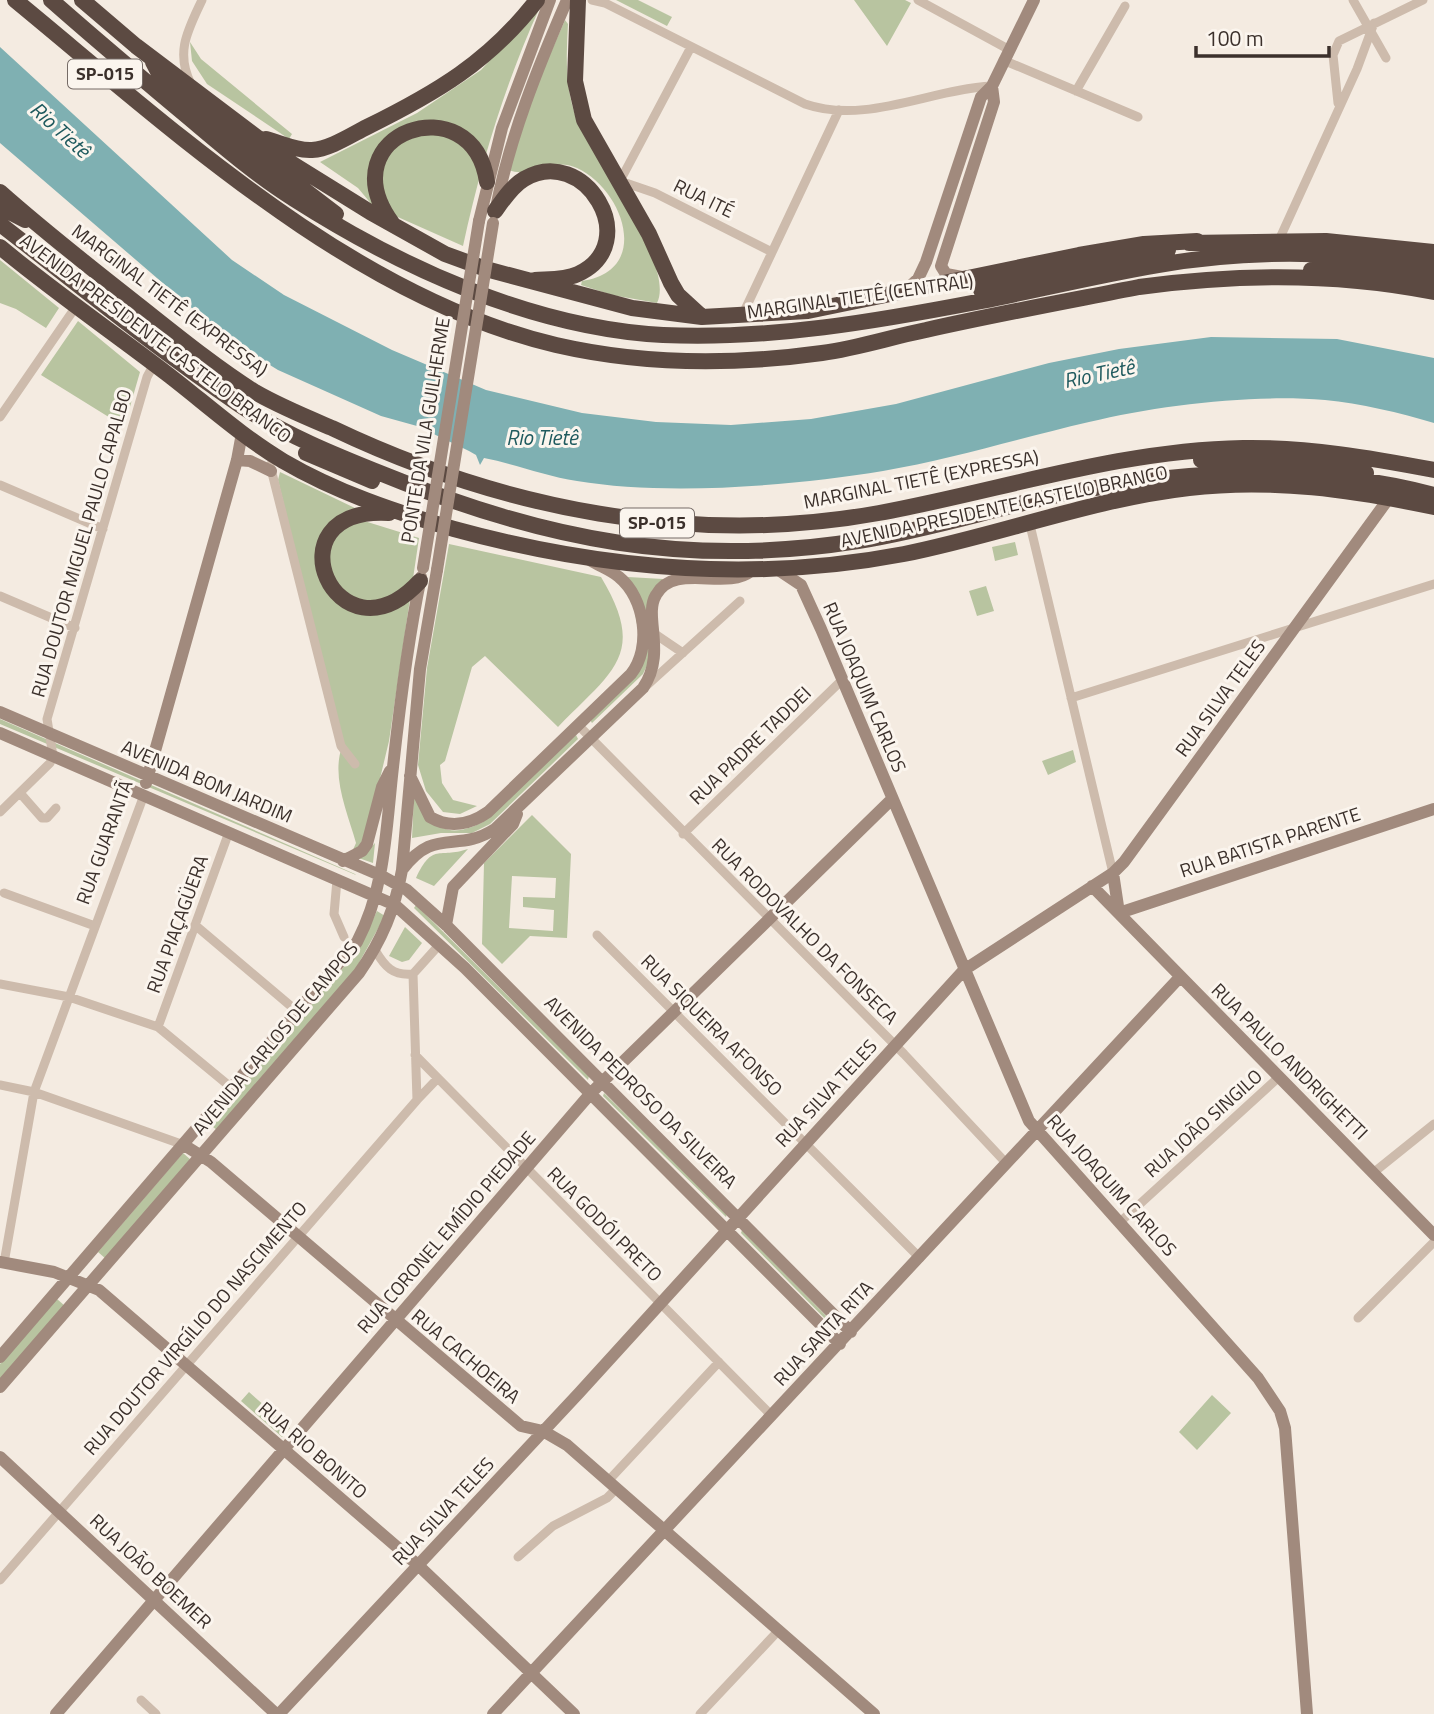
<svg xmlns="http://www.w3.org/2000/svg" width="1434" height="1714" font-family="'Titillium Web',sans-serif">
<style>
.green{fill:#b8c4a0;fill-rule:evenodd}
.water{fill:#7fb0b2}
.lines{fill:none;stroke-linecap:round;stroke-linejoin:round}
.street{stroke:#cdbbac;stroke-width:9}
.secondary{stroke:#a18a7d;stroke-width:12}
.highway{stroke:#5c4a42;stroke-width:16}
.secondary-bridge{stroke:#a18a7d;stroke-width:12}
.labels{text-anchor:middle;stroke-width:6;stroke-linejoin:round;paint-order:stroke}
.shield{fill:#fbf5ee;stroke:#756b66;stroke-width:2}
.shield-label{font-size:18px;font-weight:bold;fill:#3b302b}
.street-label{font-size:19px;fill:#3b302b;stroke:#fbf5ee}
.water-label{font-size:21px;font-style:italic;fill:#1f5a5e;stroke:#fbf5ee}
</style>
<rect width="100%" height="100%" fill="#f4ebe1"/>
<path class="green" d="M616,0H638L672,17L667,26Z
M854,0H905L911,3L887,46Z
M540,7C505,84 481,163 463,246L373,206L358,188L320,162L417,113L481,70Z
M565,20L568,24C566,56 565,89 577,120C593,161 676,265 657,303L612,295L581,285L582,281C652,271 624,190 577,168C551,156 531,179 509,170L528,105Z
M190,42L201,59L292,134L289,139L207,84L192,61Z
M0,260L59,308L46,328L16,309L0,303Z
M78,321L140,372L125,424H120L41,375Z
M280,472L357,509L361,520L419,538L389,741L361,858L375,843L373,863L344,853L352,852L356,843C348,814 331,777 342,747L278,480Z
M1015,542L1018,555L995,561L992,547Z
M449,544L601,577C648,655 612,671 558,727L485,656L472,667L445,761L440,765L442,783L453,800L477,806L460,814L443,812L426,791L418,765L427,668Z
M628,577L663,579L654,591L649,661L643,674L592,723L590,720L644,661Z
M986,586L994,611L977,616L969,591Z
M0,719L355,874L356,875L0,724Z
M576,735L578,739L490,824L472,833H441L412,838L414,794C433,826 445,841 483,822Z
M1073,750L1076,762L1048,775L1042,761Z
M532,815L571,854L567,938L530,936L502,964L482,944L484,863ZM512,876L556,878L555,898L523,897V907L554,910L553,931L509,928Z
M468,849L434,886L416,878C433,842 438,859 468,849Z
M416,905L589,1076L588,1080L414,908Z
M377,911L385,916L355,970L217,1130L209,1124L347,963L360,945Z
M405,927L422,943L409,960L402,962L389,956Z
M604,1093L727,1214L726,1217L603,1096Z
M183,1153L191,1160L106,1259L98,1252Z
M742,1230L838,1328L836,1330L741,1233Z
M57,1299L65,1306L0,1379V1364Z
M249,1392L290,1428L282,1437L241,1401Z
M1212,1395L1231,1413L1197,1450L1179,1432Z"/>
<path class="water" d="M0,47L232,260L284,295L392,350L486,390L582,413L656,422L731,425L811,419L896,404L1049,363L1119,349L1211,337L1337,339L1434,358V423C1400,413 1360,403 1325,400C1252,394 1160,405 1089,422C1020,438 953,459 883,471C793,486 666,496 577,481C545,476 515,464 484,458L480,465L476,455L469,451L417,426L381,416L278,370L229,340L0,143Z"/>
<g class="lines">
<path class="street" d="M592,0L605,3L805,104C866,125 931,89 992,86
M918,0L1008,49
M1353,0L1386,58
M691,47L620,181L655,193L770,251
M1003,60L1138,117
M191,84C175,52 188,30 202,0
M1076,91L1125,6
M1338,103L1333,55L1339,41L1423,0
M1279,240L1357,69L1374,23
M742,316L839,110
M0,417L77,305
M270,465L341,746L355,764
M0,485L103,529
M1030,525L1113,873
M0,596L75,628
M655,634L683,653
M644,688L740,601
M1071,698L1434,584
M578,725L904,1054L1007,1164
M20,793L42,818H47L56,808
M0,812L50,763L53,756L47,719L147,377L154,364
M683,834L841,681
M337,880L334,914L344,937
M4,893L95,926
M195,925L299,1013
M597,935L920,1258
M375,950C385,967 393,976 413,974L440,944
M0,984L69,997L158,1027L233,1089
M158,1027L229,832
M415,1055L772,1416
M0,1085L34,1092L184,1145
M417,1100L438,1078
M1373,1173L1434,1124
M1119,1223L1279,1077
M4,1263L34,1092L144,795
M1358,1318L1434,1242
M609,1480L719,1362
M518,1557L553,1526L607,1498L617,1488
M0,1580L417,1100L413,974
M141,1700L156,1714
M700,1714L779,1630"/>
<path class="secondary" d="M496,208C510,136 538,67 567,0
M479,221L502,128L550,0
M962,277L946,274L941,266L994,102L992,86
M905,291L918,279L926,262L981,97L992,86L1034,0
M237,460L250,461L271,471
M780,571L801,585L821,629L1029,1121L1258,1378L1280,1411L1285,1428L1307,1714
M0,712L382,876L407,890L446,925L851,1332
M0,733L395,905L465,968L840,1344
M410,776L430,817C450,829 471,824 488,812L631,674C652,648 645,598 619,577C611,570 599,566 590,560
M146,783L237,460L242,433
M343,861L362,851L367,844L382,787L390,771
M402,870C435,826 456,854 495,829L643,688C667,653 643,616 656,595C674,562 726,591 751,571
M1113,873L1119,913
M1092,886L1434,1235
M1119,913L1434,809
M446,925L453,887L513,824L517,814
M184,1145L211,1162L521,1426L543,1431L567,1445L874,1714
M0,1262L54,1272L99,1290L419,1566L574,1714
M0,1357L357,942C386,887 386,827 393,767C400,703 408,639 421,577
M0,1387L359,973C382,940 395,909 402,870L420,669L437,570
M0,1457L276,1714
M56,1714L591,1093L891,800
M279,1714L579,1393L964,970L1113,873L1124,862L1389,498
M493,1714L1180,977"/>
<path class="highway" d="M15,0C172,129 354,298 556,345C643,365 735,365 822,353C858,348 891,337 926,330C997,314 1068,301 1139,287C1235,274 1339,273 1434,292
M51,0C94,38 138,75 182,112C218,142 254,174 294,199C402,268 533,328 663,335C770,340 878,321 982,301C1041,289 1099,275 1158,265C1249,249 1344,251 1434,266
M82,0L136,46L291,163L370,212L445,254L486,269L632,308L702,317L808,311L1079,255L1144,244L1197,241
M578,0L575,81L584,120L649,234L671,283L678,295L702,317
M153,62L164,83L336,214
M266,139C281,143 297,151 312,150C330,149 351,135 367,127C436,93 489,62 537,0
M0,192C44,231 91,268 137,304C175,334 214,366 255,392C279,406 306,417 332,428C502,509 692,547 879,513C999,491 1119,450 1243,448C1308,447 1371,458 1434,470
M0,207L25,220
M495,211C503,200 512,186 524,179C584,143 645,243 578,274C565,280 548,279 535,280
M392,223C326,132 473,83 487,182
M0,224C79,285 157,349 240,405C285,435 335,455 385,475C544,540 687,568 858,541C929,530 998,507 1068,493C1190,469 1314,463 1434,495
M1189,243L1326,241L1434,252
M0,247C53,291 111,331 166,373C204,402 241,436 283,461C336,492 395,512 454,529C603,570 752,583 904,554C999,535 1093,499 1189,488C1272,478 1353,490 1434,507
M1311,270L1358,269L1434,278
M981,290L1168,250
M306,453L372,481
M1201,460L1338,465L1366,473
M389,513C265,506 337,671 420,581"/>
<path class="secondary-bridge" d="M423,568L479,221
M437,570L493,223"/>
</g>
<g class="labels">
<g class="shield">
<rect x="68" y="59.5" width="74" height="29" rx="5"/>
<rect x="620" y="508.5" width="74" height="29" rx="5"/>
</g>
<g class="shield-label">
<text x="105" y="80">SP-015</text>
<text x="657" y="529">SP-015</text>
</g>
<g class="street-label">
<text transform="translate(704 198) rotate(26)" y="7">RUA ITÉ</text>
<text transform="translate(860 296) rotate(-8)" y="7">MARGINAL TIETÊ (CENTRAL)</text>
<text transform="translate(170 300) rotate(37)" y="7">MARGINAL TIETÊ (EXPRESSA)</text>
<text transform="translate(156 338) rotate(37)" y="7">AVENIDA PRESIDENTE CASTELO BRANCO</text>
<text transform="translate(425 430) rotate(-81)" y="7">PONTE DA VILA GUILHERME</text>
<text transform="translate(921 479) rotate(-11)" y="7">MARGINAL TIETÊ (EXPRESSA)</text>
<text transform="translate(1004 506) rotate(-12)" y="7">AVENIDA PRESIDENTE CASTELO BRANCO</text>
<text transform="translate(81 543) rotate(-74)" y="7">RUA DOUTOR MIGUEL PAULO CAPALBO</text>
<text transform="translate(865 687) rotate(67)" y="7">RUA JOAQUIM CARLOS</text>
<text transform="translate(1220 698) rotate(-54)" y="7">RUA SILVA TELES</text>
<text transform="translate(750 745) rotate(-44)" y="7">RUA PADRE TADDEI</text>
<text transform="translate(207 781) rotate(23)" y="7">AVENIDA BOM JARDIM</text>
<text transform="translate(104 842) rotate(-70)" y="7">RUA GUARANTÃ</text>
<text transform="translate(1270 842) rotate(-18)" y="7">RUA BATISTA PARENTE</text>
<text transform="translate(177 924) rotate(-70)" y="7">RUA PIAÇAGÜERA</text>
<text transform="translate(805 931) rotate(45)" y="7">RUA RODOVALHO DA FONSECA</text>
<text transform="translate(712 1025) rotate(45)" y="7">RUA SIQUEIRA AFONSO</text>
<text transform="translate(275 1038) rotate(-50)" y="7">AVENIDA CARLOS DE CAMPOS</text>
<text transform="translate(1290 1061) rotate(45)" y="7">RUA PAULO ANDRIGHETTI</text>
<text transform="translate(641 1092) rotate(45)" y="7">AVENIDA PEDROSO DA SILVEIRA</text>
<text transform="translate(826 1093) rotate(-47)" y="7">RUA SILVA TELES</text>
<text transform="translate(1203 1123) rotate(-42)" y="7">RUA JOÃO SINGILO</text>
<text transform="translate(1112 1185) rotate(48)" y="7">RUA JOAQUIM CARLOS</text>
<text transform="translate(605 1224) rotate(45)" y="7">RUA GODÓI PRETO</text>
<text transform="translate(446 1232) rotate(-49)" y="7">RUA CORONEL EMÍDIO PIEDADE</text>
<text transform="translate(195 1328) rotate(-49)" y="7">RUA DOUTOR VIRGÍLIO DO NASCIMENTO</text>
<text transform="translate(823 1333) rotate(-47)" y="7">RUA SANTA RITA</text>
<text transform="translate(466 1356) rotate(40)" y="7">RUA CACHOEIRA</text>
<text transform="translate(313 1450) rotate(41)" y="7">RUA RIO BONITO</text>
<text transform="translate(443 1511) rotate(-47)" y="7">RUA SILVA TELES</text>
<text transform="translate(151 1571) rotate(43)" y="7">RUA JOÃO BOEMER</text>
</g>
<g class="water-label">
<text transform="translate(60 130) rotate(42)" y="7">Rio Tietê</text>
<text transform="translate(1099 374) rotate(-12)" y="7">Rio Tietê</text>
<text x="542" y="445">Rio Tietê</text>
</g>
</g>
<path d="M1196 46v10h133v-10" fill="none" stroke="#3b302b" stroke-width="3.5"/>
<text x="1206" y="46" font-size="21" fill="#3b302b" stroke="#fbf5ee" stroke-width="5" paint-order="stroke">100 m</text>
</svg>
